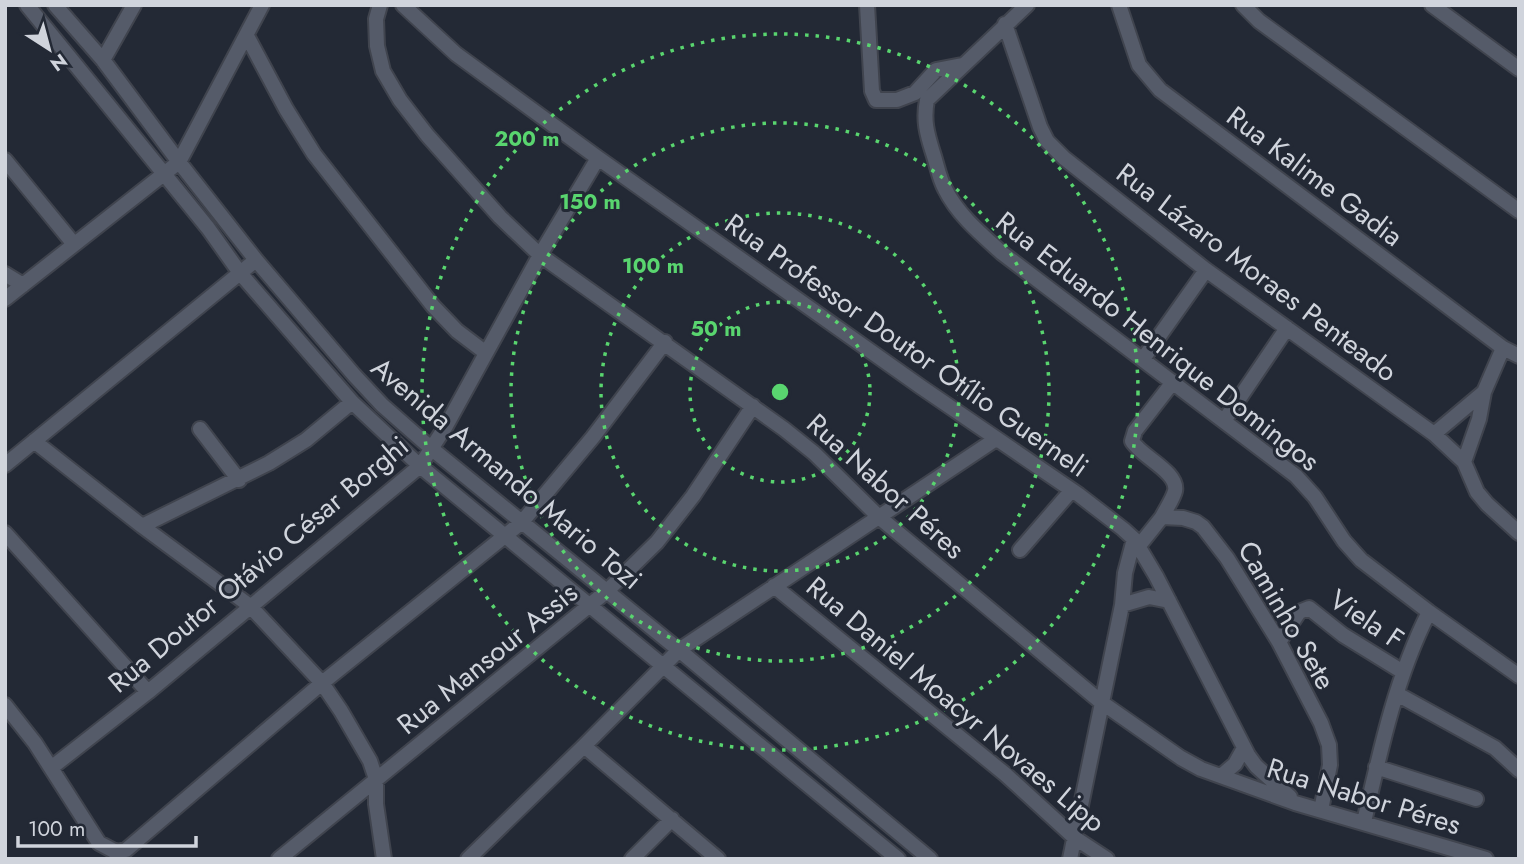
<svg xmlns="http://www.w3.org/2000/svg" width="1524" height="864" font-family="Jost,sans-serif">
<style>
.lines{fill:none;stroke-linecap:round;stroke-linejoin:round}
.minor-casing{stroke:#40444e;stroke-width:18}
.minor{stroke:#555b69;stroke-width:14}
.ring{fill:none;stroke:#59d56f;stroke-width:3.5;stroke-dasharray:3.5 7}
.labels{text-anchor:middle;stroke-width:6;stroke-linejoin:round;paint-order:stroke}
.street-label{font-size:28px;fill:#d0d4dc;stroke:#232935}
.centre{fill:#59d56f;stroke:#232935;stroke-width:3.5}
.ring-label{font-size:21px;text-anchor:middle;font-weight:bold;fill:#59d56f;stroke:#232935;stroke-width:6;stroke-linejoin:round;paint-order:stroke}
</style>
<rect width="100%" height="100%" fill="#232935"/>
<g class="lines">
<g class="minor-casing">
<path id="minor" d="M27,5L208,228L240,273L352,402L420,466L898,859
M55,5L103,60L179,162L256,260L354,375L382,405L432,449L679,650L930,859
M380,5L376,19L377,46L383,71L400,100L427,135L500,217L540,255L784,429L814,453L879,517L1101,702L1181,758L1201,769L1295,803L1486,859
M403,5L456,54L598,158L921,387L1079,495L1123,529L1134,539L1156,576L1248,755L1256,766L1290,797
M867,5L872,91L876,100H897L915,93L936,70L962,65
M1027,5L927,100C923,120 927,134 933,153C937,165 939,178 945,189C958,215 981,234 1002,253L1296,476L1315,497L1344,541L1361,560L1429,612L1519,676
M1119,5L1139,65L1160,90L1503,348L1519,356
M1243,5L1259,21L1519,211
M1432,5L1519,69
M1005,24L1040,127L1047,141L1064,158L1206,270L1434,434L1464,462L1477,492L1487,504L1519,533
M247,36L286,109L314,154L433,306L457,331L486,353
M103,60L134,5
M5,160L73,243
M5,274L23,285
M5,299L179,162L262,5
M1143,359L1206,270
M1224,421L1287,328
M200,429L239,480
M1434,434L1484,392
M34,441L142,526L250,606L322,683L341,711L370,761L376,779V804L384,859
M1464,462L1479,419L1484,392L1503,348
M5,465L256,260
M1162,517C1166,509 1173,499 1175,491C1179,472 1140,456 1132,441L1135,431L1173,382
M142,526L269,463L306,440L352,402
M5,533L148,692
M1138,547L1162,517L1183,518L1196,522L1203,527L1227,558L1279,642L1321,723L1329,745L1330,765L1321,810
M1020,550L1071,491
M774,586L1005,774L1075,838L1107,859
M1122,605L1149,597L1169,601
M1279,642L1299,612L1309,608L1343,635L1403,672
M1397,694L1495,748L1519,770
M5,705L35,743L99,843L116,852L126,850L322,683L522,522L593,437L665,342
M584,746L718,859
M1376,767L1476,799
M51,768L148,692L420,466L446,426L540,255L598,158
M1221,776L1235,764L1244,748
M1364,822C1380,751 1396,677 1429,612
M279,859L607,591L657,542L693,496L753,406
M468,859L584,746L679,650L996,439
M632,859L672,819
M1070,859L1122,605L1125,573L1134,539"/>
</g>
<use href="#minor" class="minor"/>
</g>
<g class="ring">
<circle cx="780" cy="392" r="90"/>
<circle cx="780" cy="392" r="179"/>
<circle cx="780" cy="392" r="269"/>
<circle cx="780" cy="392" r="358"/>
</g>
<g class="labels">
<g class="street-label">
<text transform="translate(1315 176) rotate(37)" y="10">Rua Kalime Gadia</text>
<text transform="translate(1257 272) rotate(37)" y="10">Rua Lázaro Moraes Penteado</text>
<text transform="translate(1158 341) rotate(38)" y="10">Rua Eduardo Henrique Domingos</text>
<text transform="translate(907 345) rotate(35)" y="10">Rua Professor Doutor Otílio Guerneli</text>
<text transform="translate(507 473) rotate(40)" y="10">Avenida Armando Mario Tozi</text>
<text transform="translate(886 486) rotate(42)" y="10">Rua Nabor Péres</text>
<text transform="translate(258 564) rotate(-40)" y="10">Rua Doutor Otávio César Borghi</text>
<text transform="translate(1287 615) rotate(60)" y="10">Caminho Sete</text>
<text transform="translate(1367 619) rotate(34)" y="10">Viela F</text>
<text transform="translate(487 658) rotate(-39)" y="10">Rua Mansour Assis</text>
<text transform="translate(956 704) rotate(40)" y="10">Rua Daniel Moacyr Novaes Lipp</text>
<text transform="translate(1364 796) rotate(17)" y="10">Rua Nabor Péres</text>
</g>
</g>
<circle cx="780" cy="392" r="10" class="centre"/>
<g class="ring-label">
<text x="527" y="146">200 m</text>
<text x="590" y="209">150 m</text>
<text x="653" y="273">100 m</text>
<text x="716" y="336">50 m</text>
</g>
<rect width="1524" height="864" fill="none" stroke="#d0d4dc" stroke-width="14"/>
<g transform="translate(49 49) rotate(144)" stroke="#232935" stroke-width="5" paint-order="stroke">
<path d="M0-5L12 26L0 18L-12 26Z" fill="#d0d4dc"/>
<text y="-10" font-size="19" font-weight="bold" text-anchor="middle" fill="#d0d4dc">N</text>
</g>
<path d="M18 836v10h178v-10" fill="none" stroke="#d0d4dc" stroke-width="3.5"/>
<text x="28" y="836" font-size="21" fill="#d0d4dc" stroke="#232935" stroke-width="5" paint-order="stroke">100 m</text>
</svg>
